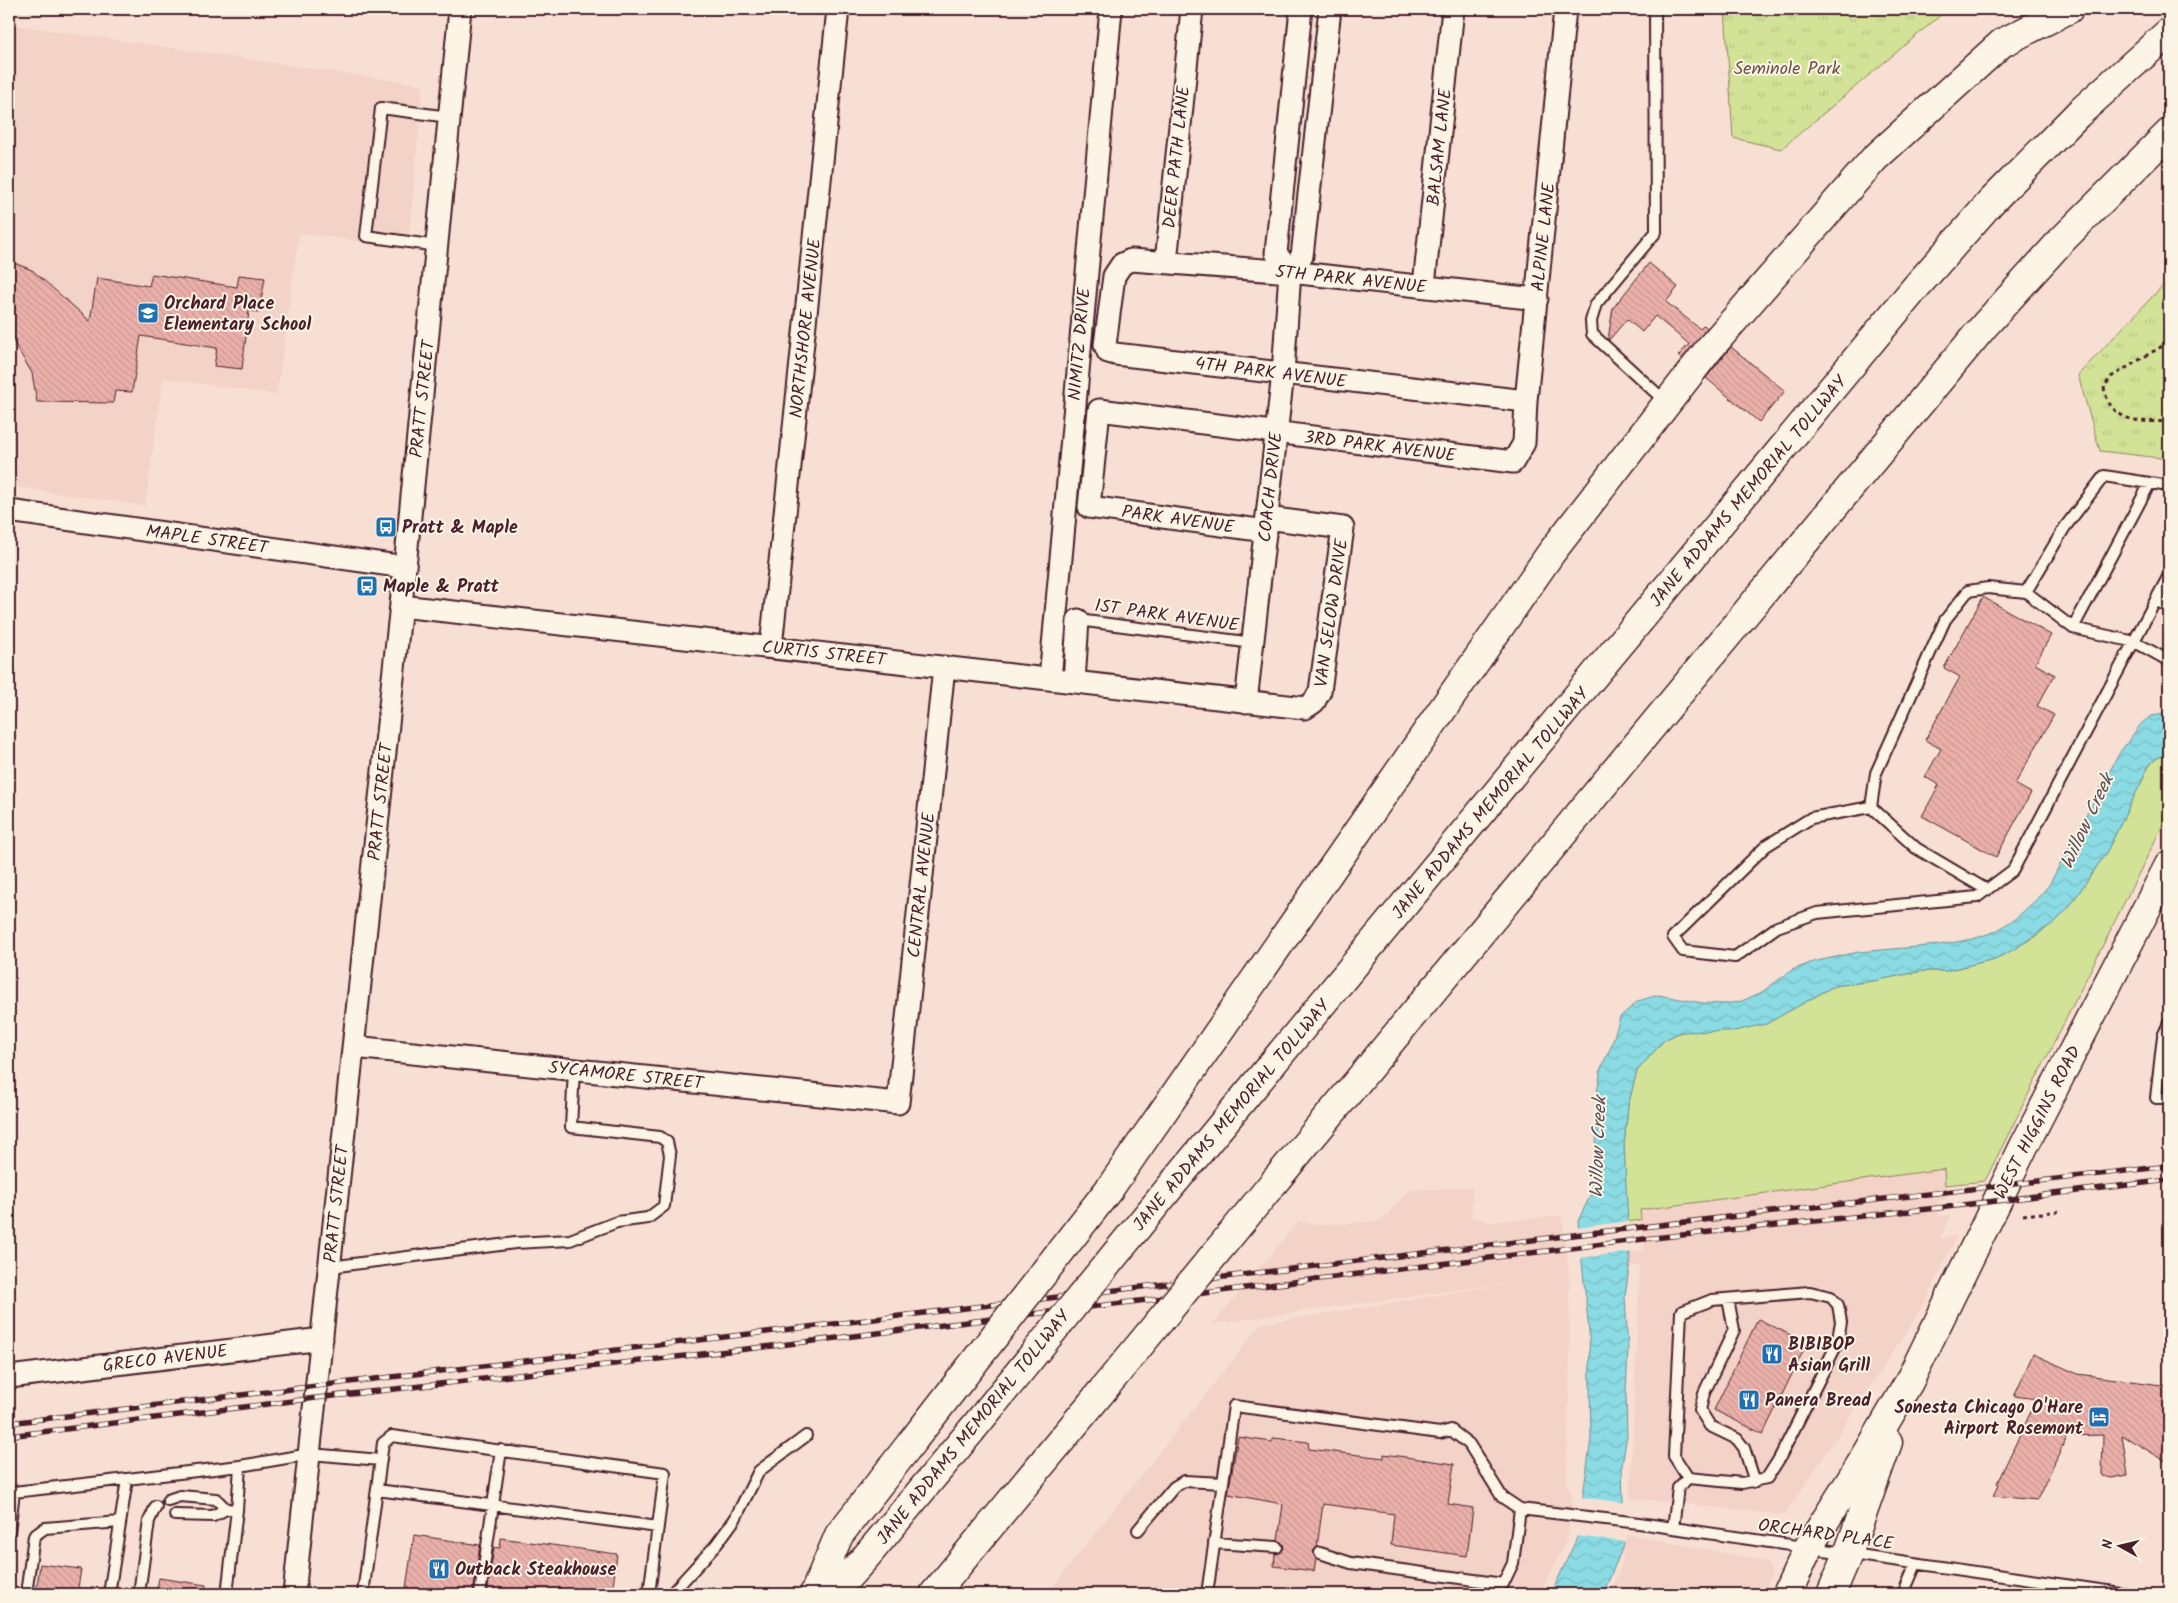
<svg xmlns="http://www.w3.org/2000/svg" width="2178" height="1603" font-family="Kalam,sans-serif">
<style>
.built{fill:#f3d2c7}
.green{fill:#d2e397;stroke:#8e8161}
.park{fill:url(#park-tufts);stroke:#8e8161}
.water{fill:url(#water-waves);stroke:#709099}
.pier{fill:#f7e0d3}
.building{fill:url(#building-back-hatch);stroke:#4a1f2b}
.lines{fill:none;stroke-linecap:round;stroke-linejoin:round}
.lane-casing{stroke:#4a1f2b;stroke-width:14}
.street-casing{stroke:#4a1f2b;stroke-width:25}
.primary-casing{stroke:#4a1f2b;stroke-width:31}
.highway-casing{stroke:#4a1f2b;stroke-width:31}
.path{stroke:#4a1f2b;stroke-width:3;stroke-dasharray:4 4;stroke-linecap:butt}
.lane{stroke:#fcf5e5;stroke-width:10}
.street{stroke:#fcf5e5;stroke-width:21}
.primary{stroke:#fcf5e5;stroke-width:28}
.highway{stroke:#fcf5e5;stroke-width:28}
.rail-casing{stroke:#4a1f2b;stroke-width:5.5}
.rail{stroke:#fcf5e5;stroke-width:4;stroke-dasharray:11;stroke-linecap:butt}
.highway-bridge-casing{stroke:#4a1f2b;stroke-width:31;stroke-linecap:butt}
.highway-bridge{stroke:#fcf5e5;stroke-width:28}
.labels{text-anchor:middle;stroke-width:4;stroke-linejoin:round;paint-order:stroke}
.park-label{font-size:18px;fill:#6c5046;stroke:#fcf5e5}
.street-label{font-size:18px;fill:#4a1f2b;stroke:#fcf5e5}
.poi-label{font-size:18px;font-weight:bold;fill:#4a1f2b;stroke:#fcf5e5;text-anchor:start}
.water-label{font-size:19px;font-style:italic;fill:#5a4e59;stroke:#fcf5e5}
</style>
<defs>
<pattern id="park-tufts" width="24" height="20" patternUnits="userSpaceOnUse" patternTransform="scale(1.25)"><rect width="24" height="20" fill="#d2e397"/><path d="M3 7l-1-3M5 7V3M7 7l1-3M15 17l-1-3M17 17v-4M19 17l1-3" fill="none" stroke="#b6c282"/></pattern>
<pattern id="water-waves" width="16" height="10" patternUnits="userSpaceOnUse" patternTransform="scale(1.25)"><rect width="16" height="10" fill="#8adbe3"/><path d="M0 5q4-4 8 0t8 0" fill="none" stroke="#79bcc3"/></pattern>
<pattern id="building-back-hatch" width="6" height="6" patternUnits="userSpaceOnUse" patternTransform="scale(1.25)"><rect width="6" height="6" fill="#ebb0aa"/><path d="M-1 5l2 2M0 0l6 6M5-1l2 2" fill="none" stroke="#cb9792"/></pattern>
</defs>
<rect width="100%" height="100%" fill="#f7e0d3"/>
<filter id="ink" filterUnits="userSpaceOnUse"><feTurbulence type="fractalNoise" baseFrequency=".02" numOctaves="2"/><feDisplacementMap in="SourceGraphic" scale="10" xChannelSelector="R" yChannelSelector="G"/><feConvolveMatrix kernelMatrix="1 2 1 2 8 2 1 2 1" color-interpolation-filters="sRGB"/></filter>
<g filter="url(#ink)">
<path class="built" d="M9,24L423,85L408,248L299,233L277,395L163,378L145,506L9,486Z
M1944,1169L1946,1200L1937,1201L1939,1216L1951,1215L1940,1238L1957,1236L1924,1305L1785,1515L1630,1498L1640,1266H1629V1252L1645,1250L1639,1210Z
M1472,1187V1217L1491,1222L1561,1216L1565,1236L1569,1273L1570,1356L1567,1485L1573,1496L1568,1535L1555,1565L1539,1594H1047L1261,1324L1535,1279L1213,1324L1299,1221L1321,1225L1381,1221L1409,1190Z
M1627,1534L1760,1560L1767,1563L1771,1569V1576L1763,1594H1609L1619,1572Z"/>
<path class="green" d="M2161,755L2169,756V813L1985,1181L1945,1185L1944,1169L1640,1210L1641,1220L1627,1222L1624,1145L1628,1106L1637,1071L1664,1040L1681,1032L1766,1024L1834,986L1873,981L1922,971H1945L1995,959L2031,939L2055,922L2069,907L2106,853L2143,779C2147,768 2151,762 2161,755Z"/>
<path class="park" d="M1725,9H1948L1781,149L1733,138Z
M2169,279V459L2100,451L2078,375Z"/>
<path class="water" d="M2165,714H2169V756C2154,755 2147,766 2143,779L2106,853L2069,907L2055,922L2015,949L1995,959L1945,971H1922L1873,981L1834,986L1766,1024L1734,1031L1681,1032L1664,1040L1637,1071L1628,1106L1624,1145L1630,1262L1625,1296L1628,1349L1626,1393L1627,1435L1622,1465L1624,1544L1603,1594H1551L1577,1538L1591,1439L1589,1332L1578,1221L1590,1196L1596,1157L1597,1094L1601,1068L1611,1047L1620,1017L1638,1001L1658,995L1703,1003L1725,1004L1742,1001L1762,992L1792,970L1813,962L1858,952L1939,945L1973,939L1996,931L2016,918L2035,901L2049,885L2120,752L2141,724L2151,716Z"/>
<path class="pier" d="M1629,1221L1632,1252L1578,1258L1576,1228Z
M1581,1497L1627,1503L1626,1542L1575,1536Z"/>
<path class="building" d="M9,261L32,270L90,321L97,278L149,286L152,274L237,287L239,275L265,278L259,312L249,311L242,369L214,366L217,348L141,336L132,392L115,391L113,403L37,402L32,373L13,341L9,337Z
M1649,263L1678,287L1666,302L1700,329L1704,325L1707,328L1682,359L1678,356L1689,344L1655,316L1642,332L1627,319L1609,340L1608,339L1613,308Z
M1731,347L1785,391L1759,422L1706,378Z
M1983,597L2051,635L2035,664L2055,675L2037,706L2054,715L2015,784L2031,793L1996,857L1922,816L1939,785L1925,777L1941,749L1925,740L1960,677L1944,668Z
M1758,1319L1807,1343L1763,1434L1714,1410Z
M2033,1354L2078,1374L2169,1386V1463L2122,1435L2128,1475L2112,1478L2102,1476L2103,1435L2067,1436L2037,1500L1994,1496L1999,1484L1997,1483L2037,1399L2014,1396Z
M1238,1437L1272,1442L1274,1438L1308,1442L1309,1449L1384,1458V1454L1454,1464L1448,1504L1473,1508L1467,1556L1391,1545L1394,1514L1323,1504L1317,1547L1313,1551L1316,1558L1314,1571L1274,1566L1275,1554L1280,1553L1284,1548L1283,1544L1278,1540L1283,1504L1228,1494Z
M414,1535L480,1545L473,1594H405Z
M501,1538L617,1554L612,1594H487L494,1547L500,1548Z
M40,1564L81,1569L77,1594H36Z
M159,1578L206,1585L205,1594H156Z"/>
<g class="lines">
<g class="lane-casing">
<path id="lane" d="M1655,9L1656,232L1596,304L1591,321L1592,334L1666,402
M437,246L366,236L381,108L449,117
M2169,486L2104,476L2065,527L2026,592L2073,628L2135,642L2169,661
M2026,592L1988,588L1968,591L1945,620L1876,773L1871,807L1811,818L1766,846L1673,937L1683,951L1735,957L1777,927L1817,913L1977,897L2013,870L2169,575
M2156,601L2169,606
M1078,620L1253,643
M2073,628L2150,483
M1871,807L1916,848L1987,890
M2169,1023L2163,1036L2156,1098H2169
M330,1267L515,1243L570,1240L617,1222L648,1218L664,1206L670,1155L667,1142L660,1137L571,1127L574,1070
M1728,1299L1734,1330L1704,1393L1700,1410L1710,1426L1737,1439L1744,1448L1755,1482
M377,1490L658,1527
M168,1500L180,1496L216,1499L226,1509
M175,1515L213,1516L226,1509L237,1510
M1673,1528L1678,1488L1688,1478L1742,1483L1767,1478L1779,1459L1837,1344L1841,1322L1838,1305L1831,1297L1810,1292L1712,1300L1681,1312L1674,1456L1688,1478
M1138,1530L1174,1487L1184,1481L1223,1483
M9,1532L14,1492L240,1466
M1214,1543L1277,1547
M1320,1553L1351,1563L1503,1584L1513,1563L1520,1509
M26,1594L34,1536L45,1528L120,1522
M109,1594L127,1480
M139,1594L149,1521L156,1506
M227,1594L237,1510L240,1466L310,1454L381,1460
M363,1594L383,1443L392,1436L665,1473L649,1594
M480,1594L501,1450
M671,1594L716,1545L735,1519L759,1471L806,1436
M1207,1594L1234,1406L1440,1433L1451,1430L1469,1444L1502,1497L1520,1509L1639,1523L2127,1594
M1903,1594L1916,1564"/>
</g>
<g class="street-casing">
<path id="street" d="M1166,262L1192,9
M1290,272L1276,253L1301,9
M1424,285L1453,9
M1526,401L1115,354L1108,352L1105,345L1114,276L1122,264L1131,260L1290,272L1537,299
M9,511L405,567
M1266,531L1089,507L1099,410L1513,462L1524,443L1526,401L1565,9
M401,606L1305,708L1314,702L1320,691L1343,528L1267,518
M771,647L838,9
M1050,679L1111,9
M1074,682L1078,620
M1246,702L1283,373L1290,272L1302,256L1330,9
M354,1047L898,1103L944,667
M9,1377L322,1339
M294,1594L405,567L460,9"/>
</g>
<g class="primary-casing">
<path id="primary" d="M1787,1594L1808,1548L1864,1459L1909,1382L2024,1146L2169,865
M1831,1594L1848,1554L1888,1442"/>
</g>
<g class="highway-casing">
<path id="highway" d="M1176,1180L1916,287L1991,202L2078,114L2169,32
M1275,1181L1984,326L2061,241L2169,133
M1110,1188L1551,553L1709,349L1874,159L2002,43L2069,9
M814,1594L839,1535L915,1438
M832,1594L865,1558L971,1431
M934,1594L1102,1391"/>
</g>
<path class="path" d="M2169,342L2111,377L2104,387C2109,422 2140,423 2169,421
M2023,1215L2061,1211"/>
<use href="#lane" class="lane"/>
<use href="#street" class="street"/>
<use href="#primary" class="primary"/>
<use href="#highway" class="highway"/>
<g class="rail-casing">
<path id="rail" d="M9,1423L1565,1236L2169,1166
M9,1436L316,1398L764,1347L1644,1239L1938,1208L2169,1180"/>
</g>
<use href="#rail" class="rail"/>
<g class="highway-bridge-casing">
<path id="highway-bridge" d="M1102,1391L1275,1181
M971,1431L1176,1180
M915,1438L1110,1188"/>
</g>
<use href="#highway-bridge" class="highway-bridge"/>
</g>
</g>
<defs>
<g id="school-square" transform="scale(1.125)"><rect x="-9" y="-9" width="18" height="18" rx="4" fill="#1f6fb2" stroke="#fcf5e5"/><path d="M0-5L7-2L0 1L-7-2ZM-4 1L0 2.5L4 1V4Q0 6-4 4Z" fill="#fff"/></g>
<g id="bus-square" transform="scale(1.125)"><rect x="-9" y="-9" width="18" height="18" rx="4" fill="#1f6fb2" stroke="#fcf5e5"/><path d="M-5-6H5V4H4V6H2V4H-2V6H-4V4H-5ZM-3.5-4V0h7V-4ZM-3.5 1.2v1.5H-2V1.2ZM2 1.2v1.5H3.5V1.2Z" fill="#fff"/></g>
<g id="restaurant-square" transform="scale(1.125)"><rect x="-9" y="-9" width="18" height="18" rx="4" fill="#1f6fb2" stroke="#fcf5e5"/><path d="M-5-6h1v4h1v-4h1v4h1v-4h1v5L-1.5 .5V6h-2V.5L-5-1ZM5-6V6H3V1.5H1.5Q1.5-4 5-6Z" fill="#fff"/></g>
<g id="hotel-square" transform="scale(1.125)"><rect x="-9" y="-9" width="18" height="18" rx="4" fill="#1f6fb2" stroke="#fcf5e5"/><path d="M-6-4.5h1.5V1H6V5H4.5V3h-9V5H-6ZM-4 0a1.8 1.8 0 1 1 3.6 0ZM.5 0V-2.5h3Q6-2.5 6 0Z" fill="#fff"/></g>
</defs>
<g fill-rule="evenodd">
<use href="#school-square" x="148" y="313"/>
<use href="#bus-square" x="386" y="527"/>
<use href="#bus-square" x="367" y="586"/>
<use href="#restaurant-square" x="1772" y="1354"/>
<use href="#restaurant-square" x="1749" y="1400"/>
<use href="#hotel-square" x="2099" y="1417"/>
<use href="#restaurant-square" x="439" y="1569"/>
</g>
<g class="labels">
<g class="park-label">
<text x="1787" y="74">Seminole Park</text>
</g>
<g class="street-label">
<text transform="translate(1439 147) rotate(-84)" y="6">BALSAM LANE</text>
<text transform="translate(1176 157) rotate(-84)" y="6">DEER PATH LANE</text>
<text transform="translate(1543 237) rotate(-84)" y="6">ALPINE LANE</text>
<text transform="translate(1351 279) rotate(6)" y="6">5TH PARK AVENUE</text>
<text transform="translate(805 328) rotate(-84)" y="6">NORTHSHORE AVENUE</text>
<text transform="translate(1079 344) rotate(-85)" y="6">NIMITZ DRIVE</text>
<text transform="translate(1271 372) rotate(7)" y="6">4TH PARK AVENUE</text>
<text transform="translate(422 399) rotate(-84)" y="6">PRATT STREET</text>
<text transform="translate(1380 446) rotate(7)" y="6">3RD PARK AVENUE</text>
<text transform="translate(1270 487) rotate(-84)" y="6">COACH DRIVE</text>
<text transform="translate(1748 491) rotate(-50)" y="6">JANE ADDAMS MEMORIAL TOLLWAY</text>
<text transform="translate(1178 519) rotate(8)" y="6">PARK AVENUE</text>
<text transform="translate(207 539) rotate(8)" y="6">MAPLE STREET</text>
<text transform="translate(1331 613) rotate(-82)" y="6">VAN SELOW DRIVE</text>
<text transform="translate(1167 615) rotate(8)" y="6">1ST PARK AVENUE</text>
<text transform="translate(824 653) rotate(6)" y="6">CURTIS STREET</text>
<text transform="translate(380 802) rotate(-84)" y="6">PRATT STREET</text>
<text transform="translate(1490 803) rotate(-50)" y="6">JANE ADDAMS MEMORIAL TOLLWAY</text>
<text transform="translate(921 885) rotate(-84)" y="6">CENTRAL AVENUE</text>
<text transform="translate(626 1075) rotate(6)" y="6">SYCAMORE STREET</text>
<text transform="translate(1231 1115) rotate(-50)" y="6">JANE ADDAMS MEMORIAL TOLLWAY</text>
<text transform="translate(2037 1122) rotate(-63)" y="6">WEST HIGGINS ROAD</text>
<text transform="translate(336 1204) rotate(-84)" y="6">PRATT STREET</text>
<text transform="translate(165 1358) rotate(-7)" y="6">GRECO AVENUE</text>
<text transform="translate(973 1427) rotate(-51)" y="6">JANE ADDAMS MEMORIAL TOLLWAY</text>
<text transform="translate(1826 1534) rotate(8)" y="6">ORCHARD PLACE</text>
</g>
<g class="poi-label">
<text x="164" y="309">Orchard Place<tspan x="164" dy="21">Elementary School</tspan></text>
<text x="402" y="533">Pratt &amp; Maple</text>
<text x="383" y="592">Maple &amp; Pratt</text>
<text x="1788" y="1350">BIBIBOP<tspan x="1788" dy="21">Asian Grill</tspan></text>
<text x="1765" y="1406">Panera Bread</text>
<text x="2083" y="1413" text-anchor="end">Sonesta Chicago O'Hare<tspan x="2083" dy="21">Airport Rosemont</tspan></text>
<text x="455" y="1575">Outback Steakhouse</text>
</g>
<g class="water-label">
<text transform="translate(2086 821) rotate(-65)" y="7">Willow Creek</text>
<text transform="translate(1597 1147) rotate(-88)" y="7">Willow Creek</text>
</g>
</g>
<rect width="2178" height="1603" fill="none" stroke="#fcf5e5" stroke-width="30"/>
<rect x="15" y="15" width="2148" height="1573" fill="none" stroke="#4a1f2b" stroke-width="2" filter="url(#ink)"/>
<g transform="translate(2120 1546) rotate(278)" stroke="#fcf5e5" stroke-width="4" paint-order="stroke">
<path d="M0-4L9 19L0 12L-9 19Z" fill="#4a1f2b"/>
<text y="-8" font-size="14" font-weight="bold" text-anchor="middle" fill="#4a1f2b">N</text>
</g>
</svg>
